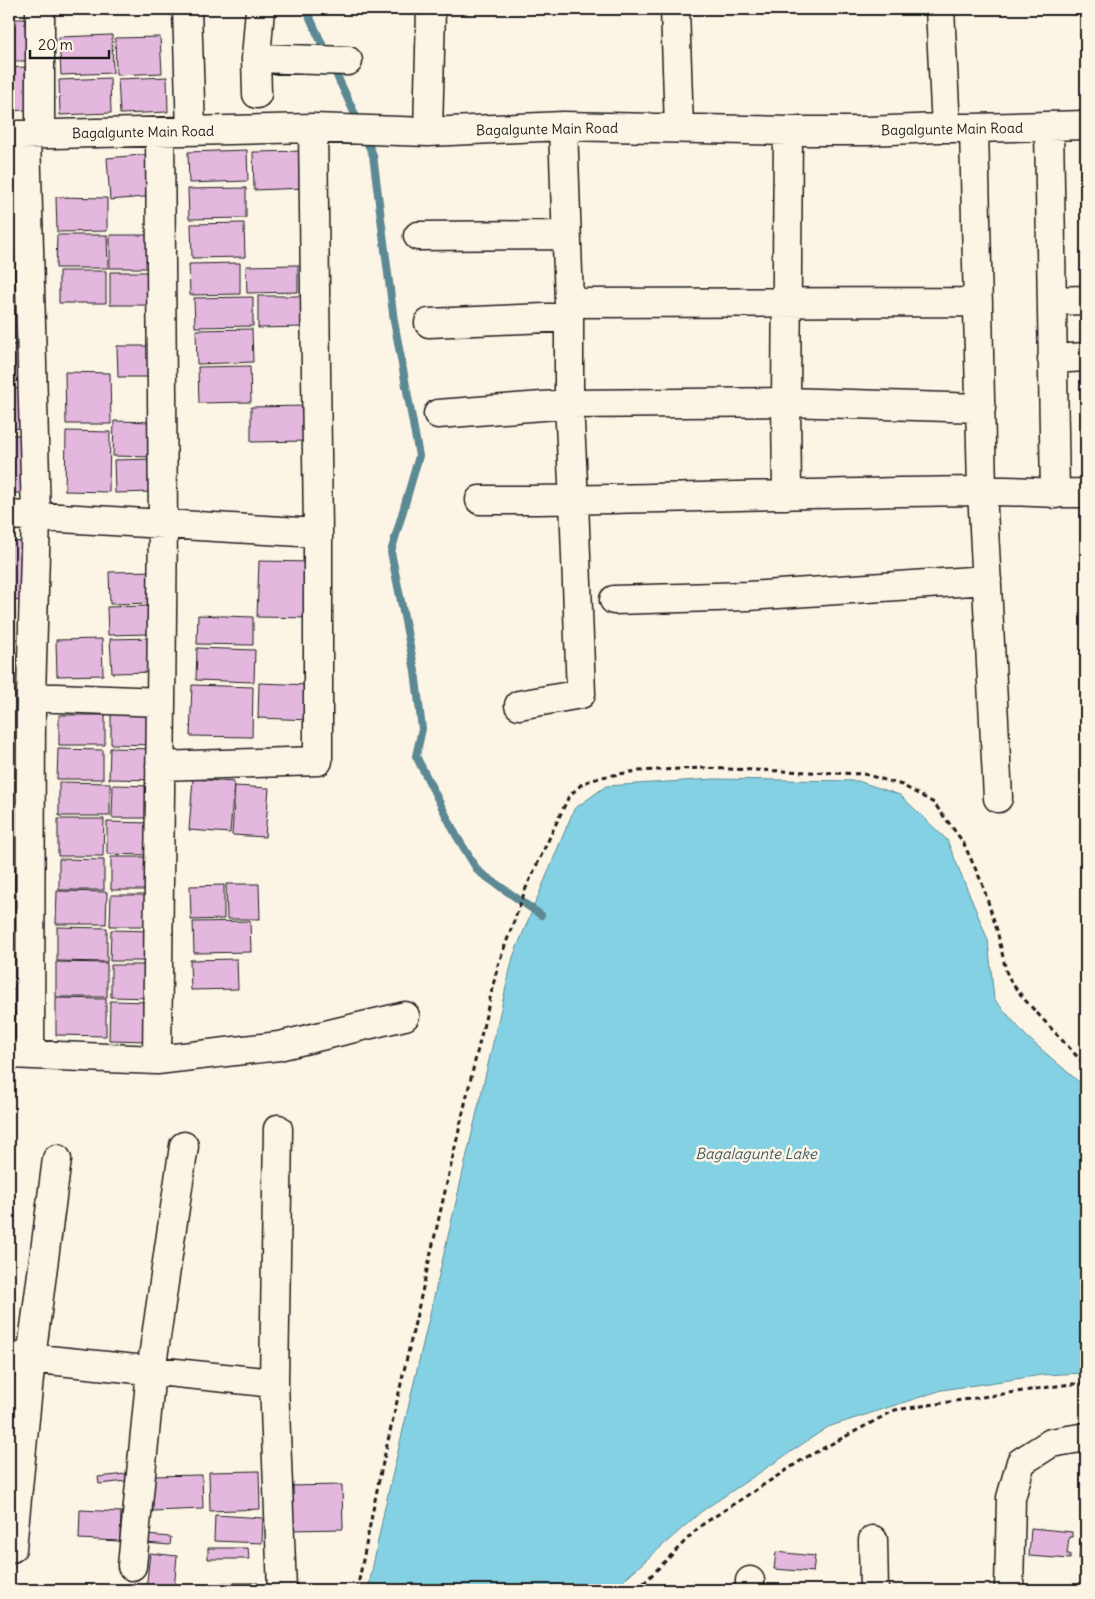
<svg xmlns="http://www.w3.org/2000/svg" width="1095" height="1599" font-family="Delius,sans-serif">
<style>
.water{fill:#85d1e4;stroke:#5b8994}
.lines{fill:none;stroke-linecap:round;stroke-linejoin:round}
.stream{stroke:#5b8994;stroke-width:8}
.building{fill:#e4b8de;stroke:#1c1c1c}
.minor-casing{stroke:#1c1c1c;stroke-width:31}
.path{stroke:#1c1c1c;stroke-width:3;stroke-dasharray:5 4;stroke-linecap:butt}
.minor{stroke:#fcf5e5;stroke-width:28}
.labels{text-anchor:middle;stroke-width:5;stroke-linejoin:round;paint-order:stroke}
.street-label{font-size:14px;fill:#1c1c1c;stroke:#fcf5e5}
.water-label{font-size:15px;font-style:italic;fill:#415b62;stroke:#fcf5e5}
</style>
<rect width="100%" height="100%" fill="#fcf5e5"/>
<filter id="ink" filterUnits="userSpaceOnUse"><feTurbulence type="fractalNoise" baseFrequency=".02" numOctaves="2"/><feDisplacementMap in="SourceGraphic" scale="10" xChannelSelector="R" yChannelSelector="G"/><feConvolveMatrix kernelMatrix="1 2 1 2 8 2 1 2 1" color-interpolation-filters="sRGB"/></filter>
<g filter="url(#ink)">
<path class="water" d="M713,779L858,781L900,795L947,840L988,940L994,999L1027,1037L1086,1088V1373L1042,1375L942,1390L828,1427L702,1511L612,1590H368L385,1507L513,957L574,809L606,786Z"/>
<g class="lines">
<path class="stream" d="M306,9L327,55
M332,65L360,125
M364,135L373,155L394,321L419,456L391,552L415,671L422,729L416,756L456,835L478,871L541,915"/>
</g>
<path class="building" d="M9,19H25L26,61H9Z
M112,35L113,73L61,75L59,37Z
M160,37L162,73L116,75L115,38Z
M25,67L26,110L9,111V68Z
M167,77L168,112L120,114L118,79Z
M110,78L111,113L60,115L59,80Z
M247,150L248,181L189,183L188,152Z
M305,151L306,188L254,190L253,152Z
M152,154L155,196L110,200L107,158Z
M246,188V218L189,219L188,189Z
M56,197L107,198V231L57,232Z
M244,223L245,257L192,258L191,224Z
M57,235H107L108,268H56Z
M110,235H158V268H110Z
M240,263V294L190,295L189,264Z
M298,265V292L247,293L246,266Z
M59,271H106V303H59Z
M110,272H157V305H110Z
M258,296H302V327L258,328Z
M253,297V326L195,327L194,298Z
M21,298L24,337H9V299Z
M252,329L253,362L197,364L196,330Z
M23,344L25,381L9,382V345Z
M117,346H157V377H118Z
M250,366L251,402L199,403L198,367Z
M65,372L110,373L111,424H66Z
M23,388L26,428L9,429V389Z
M308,406L309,441L251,442V407Z
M114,421L155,422V457L113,456Z
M66,431L110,432L109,492L65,491Z
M9,435H23V493H9Z
M155,459L156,492L115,493L114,460Z
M9,541L26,542V601L9,600Z
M259,561L313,562L312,618L257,617Z
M156,571V603L110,604L109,572Z
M148,606L149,634L108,635L107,607Z
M198,615L253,617V645L197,644Z
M154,638L155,672L112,673L110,639Z
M102,639L103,675L57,676L56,640Z
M197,648L255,650L254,682L196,680Z
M259,683L312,685L311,720L258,718Z
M192,685L253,687L252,737L190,736Z
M111,712H155V745L111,744Z
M59,715H105V745H59Z
M110,748L157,749V780L109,779Z
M58,749L103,750V779H57Z
M193,779L234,782L230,833L189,830Z
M59,782L110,783V816H59Z
M113,785L155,786V818H112Z
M235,786L269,788L265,837L232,835Z
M9,792H26L27,837H9Z
M58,819H104L103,856H58Z
M107,822L150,823V855L107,854Z
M9,845H20V883H9Z
M111,857H156L155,890H111Z
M59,859L104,860V890H59Z
M226,884H259L260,919H227Z
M224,885V919L191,920L190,886Z
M9,888H24L25,933H9Z
M57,891L107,892L106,924H56Z
M111,895H150V926H110Z
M250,921L251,952L194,953L193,922Z
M57,927L107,928V962L57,961Z
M111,930L153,931V961H110Z
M237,959L238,989L191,990L190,960Z
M56,962L107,963V997H56Z
M111,965H153L152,998L111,997Z
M9,989H19L20,1034H9Z
M56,998L106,999V1036L56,1035Z
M110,1001L149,1002L148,1041L109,1040Z
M259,1471L260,1509L210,1511L209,1472Z
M126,1474L127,1481L99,1484L98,1477Z
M202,1475L203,1509L153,1511L152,1476Z
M342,1485L343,1529L291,1530L289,1486Z
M80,1510L121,1512L120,1541L79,1539Z
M215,1515L263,1518L262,1543L214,1541Z
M1031,1528L1072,1532V1537H1069L1067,1554H1070V1559L1029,1556Z
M1081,1532H1086V1561L1079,1560Z
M146,1535L171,1537L170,1545L145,1543Z
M208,1548H248L249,1559H208Z
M776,1552L815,1556L813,1572L774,1569Z
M150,1553L177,1556L174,1590H146Z
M220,1583H258V1590H220Z"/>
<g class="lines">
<g class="minor-casing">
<path id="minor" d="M40,9V134
M187,9L191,131
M675,9L679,128
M940,9L946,128
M256,58L348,61
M257,94L256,58L260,9
M1049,126L1055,494
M974,128L982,490L998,798
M428,132L431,9
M9,135L313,128L428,132L563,126L788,131H867L938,128H974L1086,125
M26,135L36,517L31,697L30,1054
M418,236L566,235
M1052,301L1086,300
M569,303L978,302
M429,323L569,317
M1052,359L1086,357
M438,414L569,404L786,402L981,408
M787,495L786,402L788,131
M480,500C647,501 813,492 980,491C1016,490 1051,494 1086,493
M9,515L318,533
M614,600L748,596L987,580
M31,697L161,702
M519,705L581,694L574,501L569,404V303L563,126
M160,766L318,761V533L313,128
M9,1054L157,1060L279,1046L405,1016
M157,1060L163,523L160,132
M278,1129L274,1383L282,1590
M9,1356L274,1383
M873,1540L874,1590
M12,1548L31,1358L57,1159
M132,1566L151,1371L184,1146
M750,1590V1581
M1009,1590L1011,1498L1021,1462L1051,1443L1086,1437"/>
</g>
<path class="path" d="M357,1590L379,1480L470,1082L498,965L526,888L569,796L583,783L602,777L637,771L702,768L864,774L902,785L934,803L963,842L982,883L997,930L1006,971L1011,982L1025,1000L1086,1066
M637,1590L700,1526L805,1458L895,1410L1070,1384H1086"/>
<use href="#minor" class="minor"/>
</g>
</g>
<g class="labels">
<g class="street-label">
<text transform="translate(547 129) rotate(-1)" y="5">Bagalgunte Main Road</text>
<text transform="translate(952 129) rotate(-1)" y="5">Bagalgunte Main Road</text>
<text transform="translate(143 132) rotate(-1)" y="5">Bagalgunte Main Road</text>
</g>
<g class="water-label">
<text x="756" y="1159">Bagalagunte Lake</text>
</g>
</g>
<rect width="1095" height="1599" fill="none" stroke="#fcf5e5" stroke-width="30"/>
<rect x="15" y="15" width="1065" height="1569" fill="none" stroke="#1c1c1c" stroke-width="2" filter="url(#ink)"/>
<path d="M30 50v8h79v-8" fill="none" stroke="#1c1c1c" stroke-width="2.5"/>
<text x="38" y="50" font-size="15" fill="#1c1c1c" stroke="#fcf5e5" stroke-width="4" paint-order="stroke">20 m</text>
</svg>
